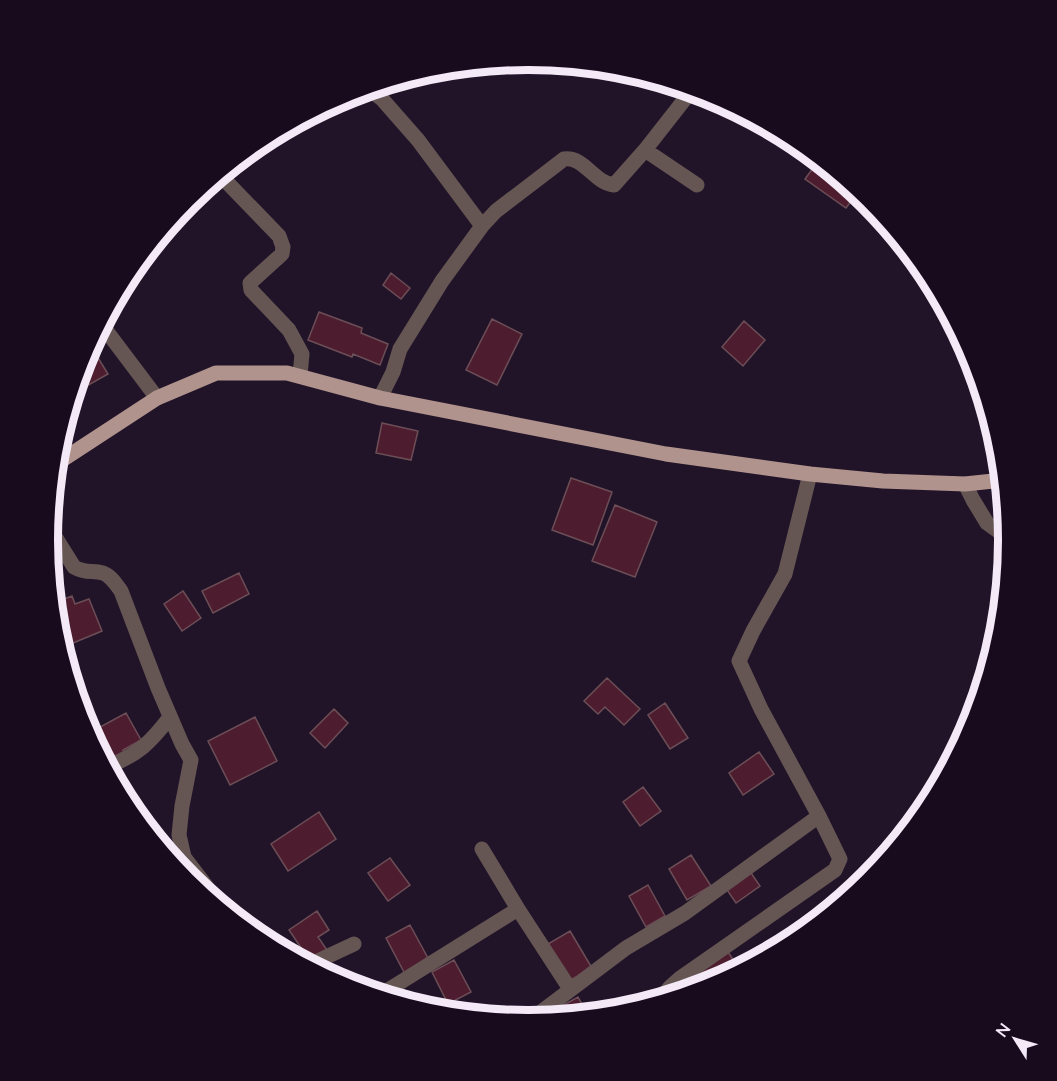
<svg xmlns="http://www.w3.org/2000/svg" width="1057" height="1081" font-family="Lato,sans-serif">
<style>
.building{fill:#4d1d2f;stroke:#6c4e57;stroke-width:1.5}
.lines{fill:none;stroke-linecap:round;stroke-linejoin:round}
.minor{stroke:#655654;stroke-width:15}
.major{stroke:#b0938d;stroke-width:15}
.rim{fill:none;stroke:#f3e9f7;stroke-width:8}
</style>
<rect width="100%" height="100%" fill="#221428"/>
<path class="building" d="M818,161L858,192L846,208L805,179Z
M391,273L410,288L401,299L383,285Z
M319,312L362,328L361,333L388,344L380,365L353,354L352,357L308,340Z
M492,319L522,334L497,385L466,370Z
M744,321L765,340L743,366L722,347Z
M92,348L108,374L85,387L79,376L85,356L88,350Z
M382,423L418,431L411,460L376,453Z
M571,478L612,492L593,545L552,530Z
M615,505L657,522L635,577L592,561Z
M239,573L249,594L213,613L202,591Z
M183,591L201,618L182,631L164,604Z
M72,596L75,604L89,599L102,631L61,648L57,634L54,603Z
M607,678L640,709L624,725L605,707L598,714L584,701Z
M665,703L688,738L670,749L648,715Z
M334,709L348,723L325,748L310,733Z
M126,713L141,740L123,750L126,754L106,765L89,733Z
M255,717L277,761L230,785L208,741Z
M759,752L774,774L743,795L729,773Z
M643,787L661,811L640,826L623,802Z
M319,812L336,839L288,871L271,844Z
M691,855L711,886L687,900L669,869Z
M390,858L410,885L388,901L368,873Z
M749,870L760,886L736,903L725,887Z
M648,885L665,916L646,927L629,896Z
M843,897L845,900L826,915L822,910Z
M317,911L329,930L318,937L327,950L310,961L289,930Z
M410,925L429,960L405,974L386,938Z
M570,931L592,968L569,981L548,944Z
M728,952L740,970L708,986L699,972Z
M454,960L471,992L448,1004L432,972Z
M578,997L588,1015L560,1018L555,1010Z"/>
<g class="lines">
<path class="minor" d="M369,89L382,99L418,140L482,226
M645,150L697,185
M220,175L279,236L283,247L282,254L250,283L251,290L289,330L302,354L300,376
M102,325L157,398
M380,398L393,372L400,349L442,281L482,226L496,211L564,159C584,156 594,183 614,185L645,150L692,90
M965,484L973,500L987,523L1009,539
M49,527L74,567C86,574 92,570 103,573C111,576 116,584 121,591L158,688L182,744L191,760L182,806L179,835L184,857L223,908
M107,767C139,754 150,743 170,717
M482,849L518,909L570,989
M309,965L354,944
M380,995L518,909
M660,1000L670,987L679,979L835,870L840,859L819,816L761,709L739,661L753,631L785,574L810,474
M529,1021L626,948L685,913L819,816"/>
<path class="major" d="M56,464L157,398L216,373H287L380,398L666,454L810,474L883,481L965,484L1003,480"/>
</g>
<path d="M0 0H1057V1081H0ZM58 540a470 470 0 1 1 940 0a470 470 0 1 1-940 0Z" fill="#190b1e" fill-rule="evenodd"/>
<path class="rim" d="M58 540a470 470 0 1 1 940 0a470 470 0 1 1-940 0Z"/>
<g transform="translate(1015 1039) rotate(307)" stroke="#190b1e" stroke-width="4.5" paint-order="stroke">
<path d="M0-4.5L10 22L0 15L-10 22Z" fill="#f3e9f7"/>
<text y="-9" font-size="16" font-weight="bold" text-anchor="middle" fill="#f3e9f7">N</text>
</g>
</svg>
